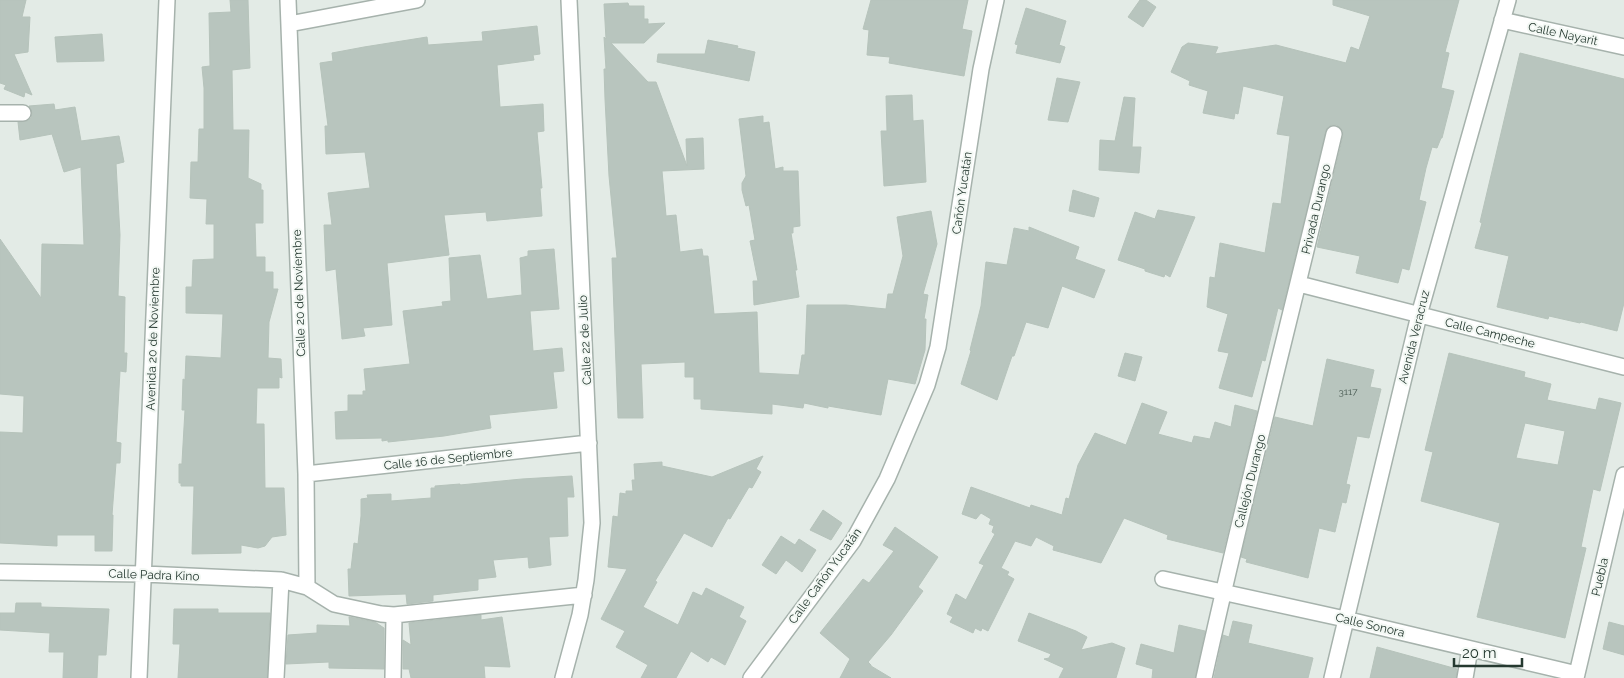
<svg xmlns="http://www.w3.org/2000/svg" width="1624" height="678" font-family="Raleway,sans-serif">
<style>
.building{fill:#b8c5be;stroke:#b6c3bb;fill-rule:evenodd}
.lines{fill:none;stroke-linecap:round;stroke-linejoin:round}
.minor-casing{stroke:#a6b2ac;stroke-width:18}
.minor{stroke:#fff;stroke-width:15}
.labels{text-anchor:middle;stroke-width:4;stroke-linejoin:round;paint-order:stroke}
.number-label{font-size:10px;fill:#4a5c54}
.street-label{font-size:12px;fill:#253930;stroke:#f3f8f4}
</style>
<rect width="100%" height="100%" fill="#e3ebe6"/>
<path class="building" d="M0,0H26L22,17H30L28,52L14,54L32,95L25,92L24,97L4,89L6,85L0,83Z
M230,0H248L250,68L232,70L233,130H249L248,178L261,184V190H263V223H255L256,257H265V272H273V289H278L269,322L268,358L281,359L282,378L279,377V388H257L256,424H264L265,488H284L286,535L272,537L265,546L258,548L241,545V553L192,554L194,486H181V483H179V464H182V462L185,410H182L183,379L185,380L186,356L221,358L223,314L186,313V287H192L193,260L214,259V224H206L207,199L190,198L191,162H198L199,129H204V88L202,67L210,66L209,13L231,12Z
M871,0H968L962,29L972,31L964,76L889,63L890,57L867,55L869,30L863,29Z
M1140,0H1146L1156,7L1143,27L1128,17Z
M1333,0H1459L1445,52L1449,53L1441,88L1454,91L1442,138H1441L1437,148L1432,147L1426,168L1419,200L1426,202L1409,270L1402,268L1398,283L1356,273L1360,256L1317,247L1343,136V131L1337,125H1331L1327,128L1282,310L1278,308L1265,361L1262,360L1252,397L1219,388L1229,353L1218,351L1228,314L1207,307L1210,277L1215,278L1220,243L1265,253L1273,203L1281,204L1290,136L1277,134L1284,96L1243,86L1238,114L1235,113L1234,119L1203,113L1208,91L1189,85L1190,81L1171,72L1182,47L1188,43L1218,47L1215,54L1276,45L1346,63L1351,47L1359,50L1370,16L1333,5Z
M628,3L629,6H644V19H648V24L665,23L644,43H611L648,82H656L687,166L686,139L703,138L704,169L662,171L666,216L676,215L680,252L702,249L703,256H708L714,314L757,312L759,373L799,375L802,355H805L807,305H846L886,309L888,294H893L903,256L897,217L931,211L937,244L923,294L928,295L924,319H926L925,350L915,384L888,379L881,415L828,406V408L804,403L803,408L772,404V414L701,409V399H694V377H685V362L641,364L643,418H618L612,258H617L609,176L605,99L604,69H606L604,37L606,39L604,4Z
M1026,8L1066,21L1059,45L1065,47L1060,63L1016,53L1018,45L1015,44Z
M537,26L540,54L533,55L534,60L497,65L500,107L543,104L544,131L537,132L542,188H540L542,216L487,221L486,212L444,215L449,255L387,263L392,325L363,328L365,336L342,339L336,269L326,271L324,225H332L328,193L370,188L365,152L326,154L325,126H328L320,63L333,61L332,53L364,47L427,37L428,45L483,41L482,32Z
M102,34L104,61L57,62L55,37Z
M708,40L738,46L737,48L755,52L749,81L657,62L658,54H705Z
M1520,53L1624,79V303L1617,331L1581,322L1580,323L1549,316L1548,319L1497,307L1509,256L1475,248L1482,223L1480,222Z
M1057,78L1080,82L1068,122L1048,120Z
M912,95L913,121L923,120L926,182L884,186L881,131H887L886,96Z
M1124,97L1135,98L1132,147H1141L1139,173L1099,170L1100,140L1115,141Z
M54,104L55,110L75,107L81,141L119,136L124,162L116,164L120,235L118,296L125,297L124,353H127L126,372L120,371L116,442L121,443L120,463H116L112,515H113L112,551H95V535H57V546L0,543V432L23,433L24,396L0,394V239L41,298L42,244L84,245L81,167L64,172L52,134L20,140L18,122L27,121L31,118L32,113L29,106Z
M763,116V123L769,122L775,169L783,167V171H798L800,226L793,227V233H791L797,270H795L799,297L754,305L753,281H758L750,241L755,240L749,205L746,206L742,190V183L746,176L739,119Z
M1073,190L1099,198L1094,217L1069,211Z
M1158,210L1195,217L1170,277L1165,274L1164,277L1145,271V269L1118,260L1135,212L1155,219Z
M1029,227L1079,247L1075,259L1105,270L1094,298L1062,286L1048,328L1026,322L1014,356H1012L997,400L961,384L971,351L970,350L981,306L986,262L1007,265L1014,228L1029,231Z
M554,249L559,309L530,311L533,351L562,348L564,371L553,372L557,408L489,415L491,428L444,436L388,442V440L382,441V438L336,439L335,412L348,411V395H363V391H366L364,369L410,364L403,311L443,306L442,302L451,301L449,258L480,255L487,299L522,295L520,258L528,256V251Z
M1125,353L1142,357L1135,381L1118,376Z
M1449,353L1525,372L1524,377L1551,384L1547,400L1596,410L1599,398L1621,403L1600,491L1593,489L1581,547L1586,548L1565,638L1477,617L1500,523L1421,501L1433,452L1425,450ZM1525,423L1565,431L1558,465L1516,458Z
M1327,359L1374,370L1370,387L1381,389L1369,438L1357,436L1346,484L1350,485L1346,503L1342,502L1335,532L1319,528L1308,578L1246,562L1247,559L1241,557L1275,417L1313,426Z
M1142,403L1167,412L1158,434L1192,443L1194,436L1210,439L1215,422L1231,427L1235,405L1257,411L1223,553L1167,539L1168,535L1124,518L1101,563L1053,550L1054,546L1036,537L1031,546L1015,541L1001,568L1009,572L1007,575L1014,579L988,631L982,628L981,631L975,628L973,633L950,622L953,617L947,614L956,594L966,600L984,565L979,563L995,534L992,532L994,526L989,524L991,519L981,513L976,519L962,514L971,487L1030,508L1031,505L1062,515L1066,498L1069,499L1078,465L1095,433L1126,445Z
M763,456L756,469L761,472L752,488L749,487L730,519L728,518L712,547L684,533L655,581L657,582L643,607L678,625L693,592L702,596L706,588L744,607L739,617L746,621L725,665L711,657L708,662L691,651L676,678H641L648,665L616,647L625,631L601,619L627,569L608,567L613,516L618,517L620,493L626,494V491H633L632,480H635L634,464L662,462V466L712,477Z
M572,476L574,497H567L568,536L549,537L551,565L529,568L528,557L493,560L496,577L478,579V590L433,595V601L407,604L406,594L349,596L348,569H351L354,543L358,544L361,516V499L368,498L367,495L391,494V501L431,498V488H435V486L460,484V485L522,479Z
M823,510L842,523L831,540L810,530Z
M895,527L938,557L918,587L923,591L891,635L868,662L871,665V666L891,678H840L850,659L820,633L863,579L869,583L894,551L883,545Z
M781,536L795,545L799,539L816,550L802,572L786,560L776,574L762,565Z
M16,603H41V607L109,609L106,655H98L97,678H63L64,652H49L50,633L0,630V613H15Z
M174,609H218V613H270L267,678H178L180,644H173Z
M1029,613L1076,631L1087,637L1081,650L1112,643L1125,648L1116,678H1059L1064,668L1044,659L1049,658L1051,654L1018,641Z
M481,615V620L502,617L510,667L484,666L485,678H411L409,669H403V640L411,645L409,623Z
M349,617L375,622L384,628V669L329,668V662L286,664L288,635L317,633V625L350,626Z
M1233,621L1252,625L1248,643L1313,658L1308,678H1214L1223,635L1229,637Z
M1609,622L1624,626V655L1603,649Z
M1179,625L1205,631L1195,678H1152L1153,669L1136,664L1141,644L1174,653Z
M1377,647L1457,669L1456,678H1370Z"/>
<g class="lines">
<g class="minor-casing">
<path id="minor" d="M288,0L306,474L307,587
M1502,20L1624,47
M289,24L417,0
M0,113H23
M1299,284L1624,367
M306,474L589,443
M0,572L144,574L281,580L307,587L334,604L381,614L394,615L584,595
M1163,579L1345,619L1577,674
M139,678L167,0
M276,678L281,580
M393,678L394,615
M563,678L580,615L586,580L592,523L569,0
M751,678L853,541L887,479L927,385L938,347L981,69L996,0
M1204,678C1244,496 1291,316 1334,134
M1332,678L1419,315L1508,0
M1465,678L1470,649
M1576,678L1624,475"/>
</g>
<use href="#minor" class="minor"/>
</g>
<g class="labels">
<g class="number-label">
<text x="1348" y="395">3117</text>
</g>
<g class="street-label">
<text transform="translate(1563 34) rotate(12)" y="4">Calle Nayarit</text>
<text transform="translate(962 193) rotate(-82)" y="4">Cañón Yucatán</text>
<text transform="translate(1316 209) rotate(-77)" y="4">Privada Durango</text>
<text transform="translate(299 293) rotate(-92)" y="4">Calle 20 de Noviembre</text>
<text transform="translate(1490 333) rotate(14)" y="4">Calle Campeche</text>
<text transform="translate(1414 337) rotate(-76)" y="4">Avenida Veracruz</text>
<text transform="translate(153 339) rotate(-88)" y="4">Avenida 20 de Noviembre</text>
<text transform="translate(585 340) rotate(-93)" y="4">Calle 22 de Julio</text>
<text transform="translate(448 459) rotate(-6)" y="4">Calle 16 de Septiembre</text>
<text transform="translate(1250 481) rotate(-76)" y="4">Callejón Durango</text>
<text transform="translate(154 575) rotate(2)" y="4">Calle Padra Kino</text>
<text transform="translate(825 576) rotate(-54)" y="4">Calle Cañón Yucatán</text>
<text transform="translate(1600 577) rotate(-77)" y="4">Puebla</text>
<text transform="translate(1370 625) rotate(13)" y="4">Calle Sonora</text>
</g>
</g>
<path d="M1454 658v8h68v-8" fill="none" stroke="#253930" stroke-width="2.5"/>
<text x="1462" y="658" font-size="15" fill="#253930" stroke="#f3f8f4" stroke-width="4" paint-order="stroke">20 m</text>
</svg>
